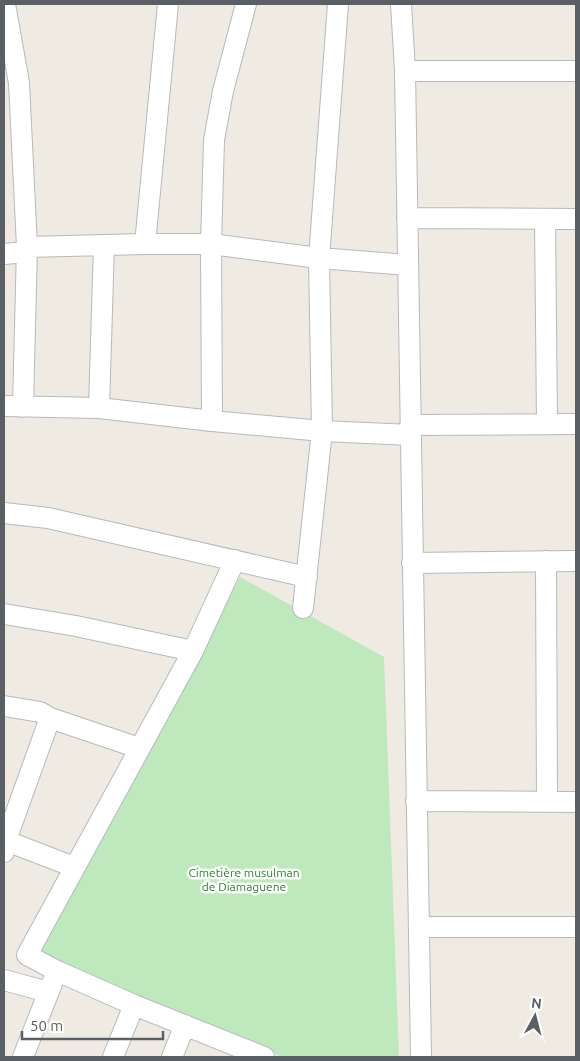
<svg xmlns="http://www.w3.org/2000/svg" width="580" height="1061" font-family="Ubuntu,sans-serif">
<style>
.green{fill:#bde9bc}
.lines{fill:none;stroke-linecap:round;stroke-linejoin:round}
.minor-casing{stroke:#b5b9be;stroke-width:22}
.minor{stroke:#fff;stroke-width:20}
.labels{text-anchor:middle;stroke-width:5;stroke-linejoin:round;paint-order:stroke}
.park-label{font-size:12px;fill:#2c822d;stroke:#fff}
</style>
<rect width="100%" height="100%" fill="#efebe2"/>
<path class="green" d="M240,577L384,657L399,1057H282L36,951Z"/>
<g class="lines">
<g class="minor-casing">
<path id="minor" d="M5,4L19,83L27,247L23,407
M401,4L405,71L421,1057
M405,71H576
M407,218L576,219
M545,219L547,424
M145,244L168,4
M27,247L145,244H211L319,258L408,265
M4,254L27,252
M4,406L99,408L212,421L322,431L411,435
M99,408L104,245
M212,421L211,244L214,140L223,91L246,4
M410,425L576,424
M4,513L48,518L307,577
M235,560L193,651L27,955L57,971L134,1005L264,1057
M546,561L547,802
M412,563L576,561
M303,608L322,431L319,258L338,4
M4,614L76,626L193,651
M4,706L40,712L50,718L139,748
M416,801L576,802
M4,840L74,867
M4,852L6,840L50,718
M419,927H576
M4,980L48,992
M23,1057L57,971
M113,1057L134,1005
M172,1057L185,1025"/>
</g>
<use href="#minor" class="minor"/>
</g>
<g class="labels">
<g class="park-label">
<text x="244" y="877">Cimetière musulman<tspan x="244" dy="14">de Diamaguene</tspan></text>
</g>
</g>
<rect width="580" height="1061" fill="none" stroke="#5a5f64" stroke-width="10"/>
<g transform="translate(535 1016) rotate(7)" stroke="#ffffff" stroke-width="4" paint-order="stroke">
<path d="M0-4L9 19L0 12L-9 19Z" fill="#5a5f64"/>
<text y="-8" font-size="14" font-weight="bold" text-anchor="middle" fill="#5a5f64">N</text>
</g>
<path d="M22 1031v8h141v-8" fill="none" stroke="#5a5f64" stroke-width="2.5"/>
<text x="30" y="1031" font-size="15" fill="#5a5f64" stroke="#ffffff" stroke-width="4" paint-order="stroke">50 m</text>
</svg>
